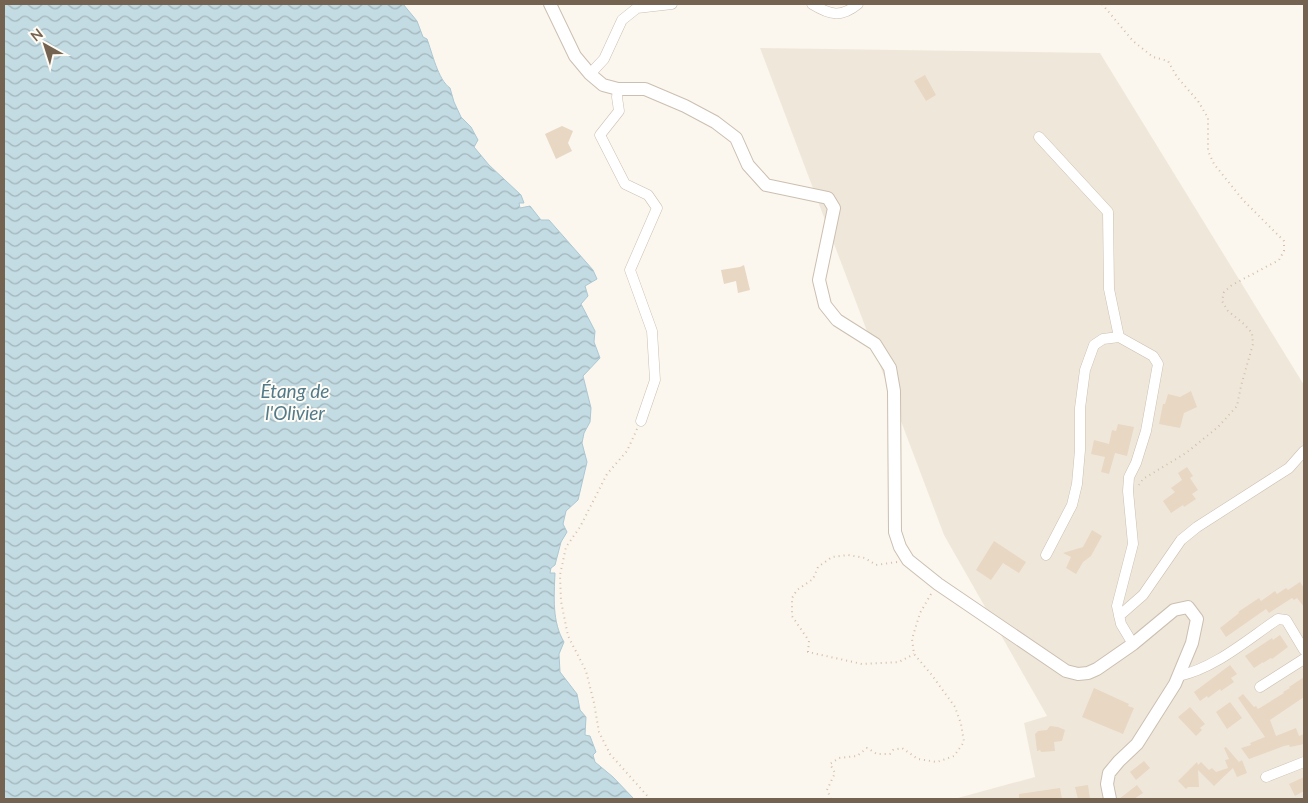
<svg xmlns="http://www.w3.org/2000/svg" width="1308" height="803" font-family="Lato,sans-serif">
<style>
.residential{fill:#efe8da}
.water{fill:url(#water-waves);stroke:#abc8d4}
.building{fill:#e8d7c3}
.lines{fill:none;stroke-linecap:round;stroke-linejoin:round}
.minor-casing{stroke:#cbbfb1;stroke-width:11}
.tertiary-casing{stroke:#cbbfb1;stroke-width:14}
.path{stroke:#d3bfab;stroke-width:2;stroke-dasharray:1 4;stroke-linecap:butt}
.minor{stroke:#fff;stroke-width:10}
.tertiary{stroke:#fff;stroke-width:12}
.labels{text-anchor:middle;stroke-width:4;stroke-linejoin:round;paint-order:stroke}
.water-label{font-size:19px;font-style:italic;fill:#517a8b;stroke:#fefbf4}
</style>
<defs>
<pattern id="water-waves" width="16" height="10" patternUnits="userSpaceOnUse" patternTransform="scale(1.25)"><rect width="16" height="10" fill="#c3dbe3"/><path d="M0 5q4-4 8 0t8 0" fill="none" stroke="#a3b5bb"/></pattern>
</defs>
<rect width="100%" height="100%" fill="#fbf7ee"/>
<path class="residential" d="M760,48L1100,53L1304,385V799H954L1035,777L1024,723L1047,716L944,535Z"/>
<path class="water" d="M4,4H403L417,21L423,37L427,39C432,52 438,80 450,88L454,102L461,117L471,127L478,140L474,147L489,165L521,195L524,203H519L520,208L530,206L541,220H549L593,270L597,279L585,286L588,296L581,304L595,331L594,342L600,358L583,376L591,408L590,422L584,433L582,443L587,462L578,500L566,511L563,524L567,532L561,542L555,565L551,568L550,573H555C554,597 552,622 564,642L559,654L560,672L577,694L580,710L586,717L585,735L590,736L596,752L593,755L595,762L613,777L634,799H4Z"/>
<path class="building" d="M925,75L936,95L926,101L914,81Z
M562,126L573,131L568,143L572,151L556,159L545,134Z
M744,265L750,290L738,293L736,281L724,284L721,270L740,267Z
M1191,391L1197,407L1184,413L1180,428L1159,424L1163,404H1165L1168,394L1180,397Z
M1118,424L1134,427L1127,456L1115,453L1109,474L1101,472L1105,457L1091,454L1094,440L1109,444L1112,430L1116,431Z
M1187,467L1193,476L1190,478L1198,490L1192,494L1196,499L1184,507L1183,505L1171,513L1163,501L1175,492L1171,488L1182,480L1178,473Z
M1092,530L1102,536L1091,556L1083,562L1076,574L1066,568L1071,557L1063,553L1083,547Z
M994,541L1026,562L1019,573L1003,563L991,580L976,570Z
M1300,582L1304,588V607L1297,598L1294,600L1292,598L1269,613L1266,609L1226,637L1220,628L1239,613L1238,612L1259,598L1261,601L1275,591L1277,594L1286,588L1288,590Z
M1280,635L1288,647L1272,659L1271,658L1263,663V662L1254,668L1245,656L1272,638L1273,640Z
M1230,665L1237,674L1231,678L1234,682L1221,691L1220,689L1208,698L1207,696L1200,701L1194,692Z
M1304,677V697L1270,720L1276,736L1296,728L1299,736L1304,734V744L1290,747L1289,745L1284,746L1249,759L1241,748L1251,745L1250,743L1265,737L1238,698L1243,694L1254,707L1256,706L1258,709L1284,693L1283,692L1290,688L1289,687Z
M1094,688L1129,704L1128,706L1134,708L1123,734L1082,717Z
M1230,702L1242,718L1227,729L1216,712Z
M1190,707L1205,724L1200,728L1202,730L1196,736L1178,717Z
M1050,726L1058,727L1065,730L1062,741L1054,742L1055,751L1041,752L1040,750L1037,751L1035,734L1038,731L1047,730Z
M1226,747L1239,762L1242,760L1247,773L1237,777L1233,768L1214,786L1198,770L1199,787H1188L1186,789L1178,781L1197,762L1198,765L1201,762L1209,770L1212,768L1216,772L1228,768L1225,760L1229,759L1224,748Z
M1144,761L1150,768L1136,780L1130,772Z
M1304,777V791L1295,796L1289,784Z
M1088,785L1090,799H1078L1075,787Z
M1137,785L1143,793L1134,799H1119Z
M1060,788L1062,799H1019V794Z"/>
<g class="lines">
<g class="minor-casing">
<path id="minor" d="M812,4C830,15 841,18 858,4
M590,74L604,59L622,20L637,8L672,4
M618,89L617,97L619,111L600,135L625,184L648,195L657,208L630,270L652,331L655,380L641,421
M1039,137L1108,212L1109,289L1119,337L1153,356L1158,364L1146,431L1136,463L1129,477L1128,491L1133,544L1117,606L1121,624L1133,644
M1046,555L1072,505L1077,484L1080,450V408L1085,370L1094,345L1103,339L1119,337
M1119,616L1143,595L1181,540L1197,527L1289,468L1304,451
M1178,676C1214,669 1248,639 1278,619L1286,620L1304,650
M1260,687L1304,659
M1266,777L1304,762"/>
</g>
<g class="tertiary-casing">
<path id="tertiary" d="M550,4L575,56L590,74L603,85L618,89H645L685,106L715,122L736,138L748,165L766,185L828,198L834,208L819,280L825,305L837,320L875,344L890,368L894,391L895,532L900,547L908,560L938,584L1066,671L1078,674L1088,673L1097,669L1133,644L1174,610L1188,607L1197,619L1192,643L1175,684L1137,744L1119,761L1109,773L1107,784L1110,799"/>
</g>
<path class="path" d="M1102,4L1133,41L1153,57L1168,61L1177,77L1198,101L1208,118V151L1214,164L1243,200L1284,241V251L1279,260L1232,285L1224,292L1222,301L1228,311L1244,324L1252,333L1253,344L1241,386L1237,406L1218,427L1186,453L1143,479L1139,485
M637,429L627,451L607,474L580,527L566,547L560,575L561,601L568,636L586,671L594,703L599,732L610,754L650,799
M897,562L876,565L865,558L848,555L832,557L818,567L813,579L797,590L792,598V616L809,641L808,652L862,664L899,662L914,654
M831,799L827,790L835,773L830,764L839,758L857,756L867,748L877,754H890L893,750L902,748L918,759L937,762L954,756L964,742L961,724L955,707L931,674L914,654L912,639L920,613L931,594"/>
<use href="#minor" class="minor"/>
<use href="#tertiary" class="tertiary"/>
</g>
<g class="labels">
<g class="water-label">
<text x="295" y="398">Étang de<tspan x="295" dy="22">l'Olivier</tspan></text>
</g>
</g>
<rect width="1308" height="803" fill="none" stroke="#756352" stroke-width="10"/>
<g transform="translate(45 45) rotate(321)" stroke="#fefbf4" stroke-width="4" paint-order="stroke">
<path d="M0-4L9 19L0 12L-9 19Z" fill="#756352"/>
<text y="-8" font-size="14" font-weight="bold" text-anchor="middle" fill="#756352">N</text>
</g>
</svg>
